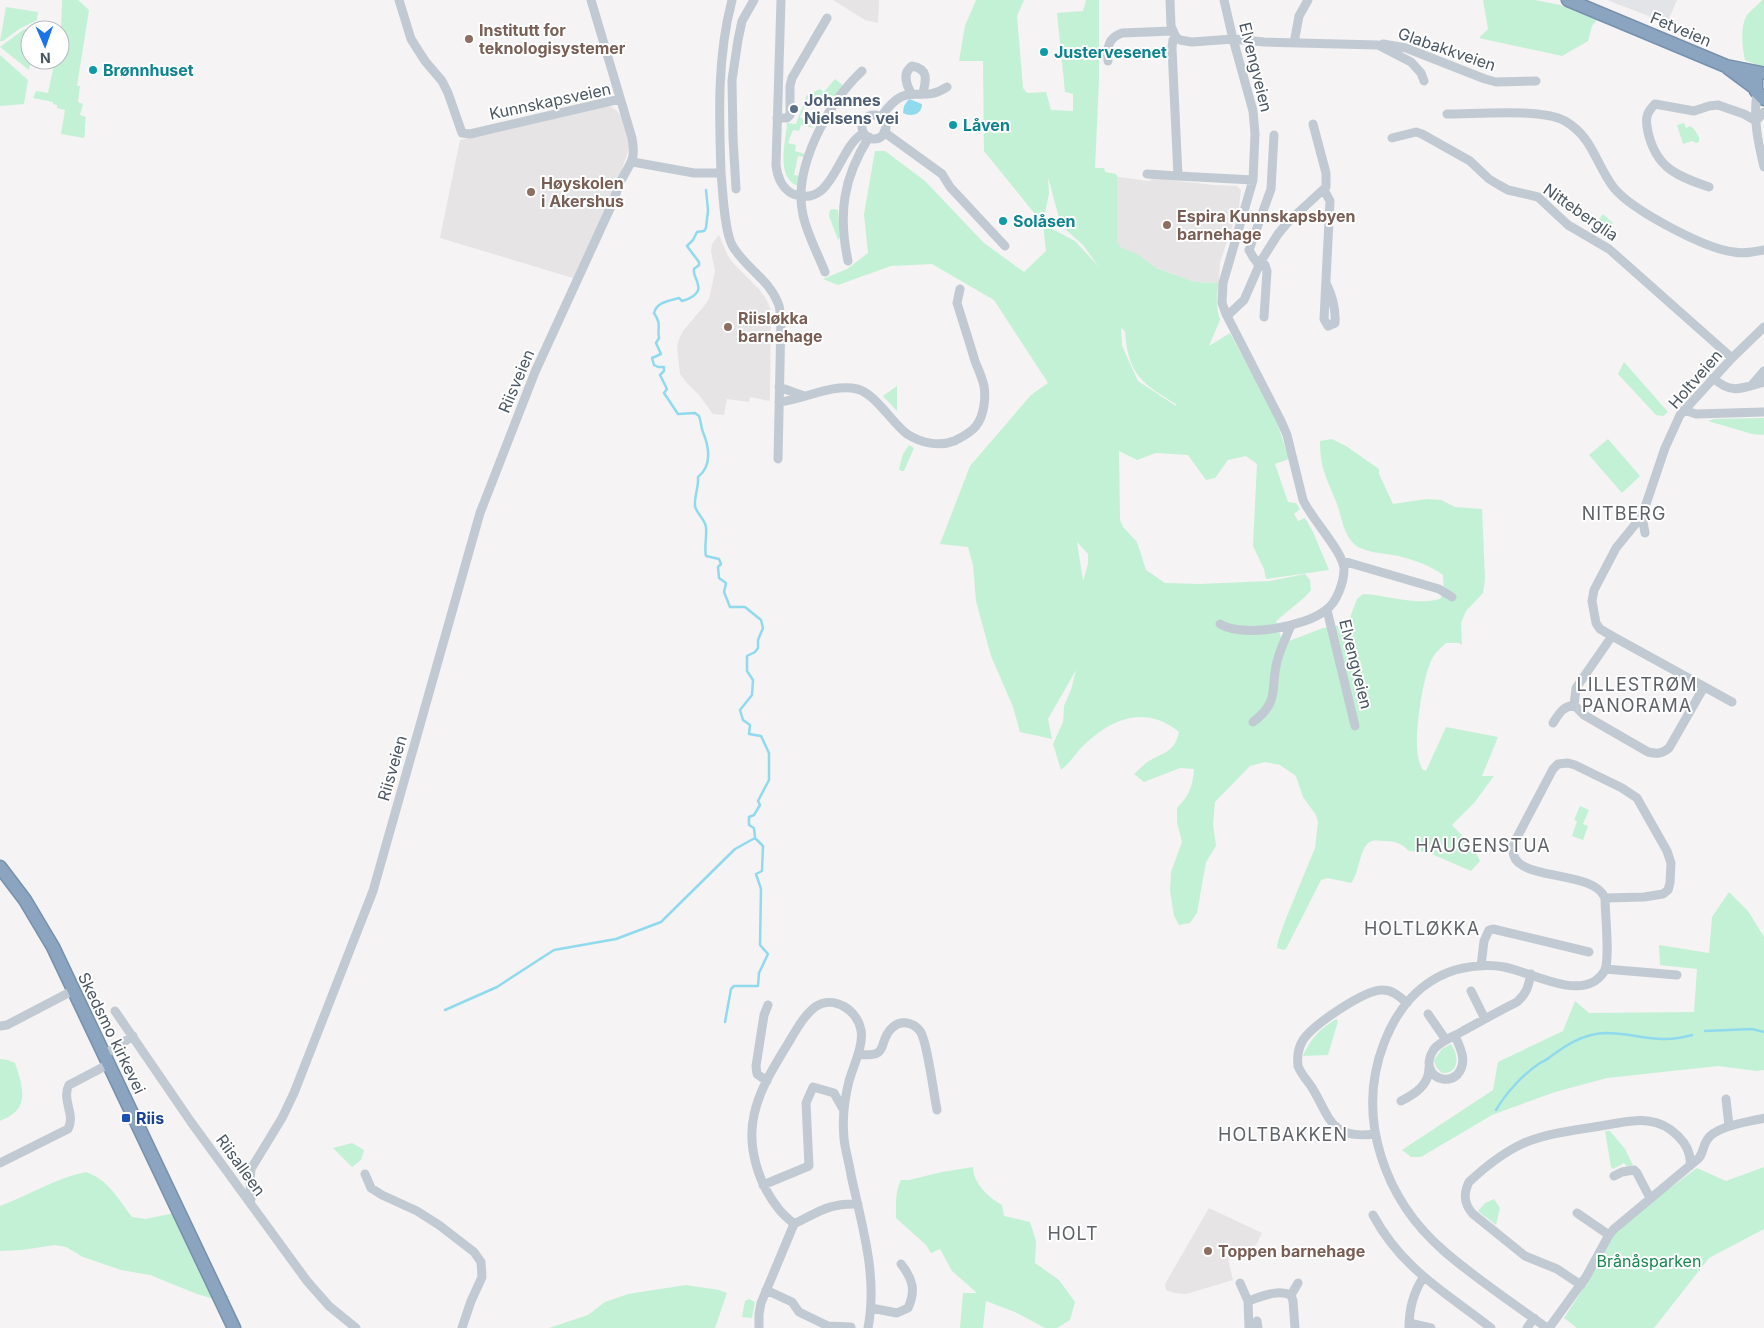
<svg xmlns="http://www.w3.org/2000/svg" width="1764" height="1328" font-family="Inter,sans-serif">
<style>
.education{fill:#e6e4e5}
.airport{fill:#e2e4e7}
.green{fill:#c3f1d5;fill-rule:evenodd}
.water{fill:#90daee}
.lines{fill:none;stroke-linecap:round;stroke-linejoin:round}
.stream{stroke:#90daee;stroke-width:2.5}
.highway-casing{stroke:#7690ad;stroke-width:15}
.minor{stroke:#c1cad2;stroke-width:9}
.highway{stroke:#8ba5c1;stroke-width:12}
.education-dot{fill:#8d6e63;stroke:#fff;stroke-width:2}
.culture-dot{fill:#0f9aa8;stroke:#fff;stroke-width:2}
.service-dot{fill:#5c6f8a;stroke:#fff;stroke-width:2}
.transit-dot{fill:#1a4fb4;stroke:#fff;stroke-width:2}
.labels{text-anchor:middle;stroke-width:4;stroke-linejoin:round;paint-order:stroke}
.street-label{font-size:16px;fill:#4a5661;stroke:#fff}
.education-label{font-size:16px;font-weight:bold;fill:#785e54;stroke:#fff;text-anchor:start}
.culture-label{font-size:16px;font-weight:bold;fill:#0d838f;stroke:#fff;text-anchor:start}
.service-label{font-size:16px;font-weight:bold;fill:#4e5e75;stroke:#fff;text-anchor:start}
.transit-label{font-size:16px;font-weight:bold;fill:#164399;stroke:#fff;text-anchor:start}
.park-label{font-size:16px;fill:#17864f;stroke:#fff}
.neighbourhood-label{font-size:18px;letter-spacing:1px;fill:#5f6368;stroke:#fff}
</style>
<rect width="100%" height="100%" fill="#f5f3f3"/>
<path class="education" d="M833,0H879L878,23L865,20Z
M610,106L617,111L621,116L629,143V149L616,186L595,235L573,278L440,238L460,140Z
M1097,174L1149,181L1153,178L1214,185L1237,186L1241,190L1239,207L1220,262L1219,283L1195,282L1132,259L1111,249Z
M719,235L728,256L734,264L759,289L766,299L771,310L770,401L750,397L749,402L727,399L724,415L713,414L699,395L687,383L680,374L677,347L679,339L683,331L704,306L709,299L715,271L711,251L712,244Z
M1209,1208L1262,1233L1256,1245L1232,1251L1234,1257L1228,1259L1233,1280L1186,1294L1174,1293L1166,1290L1165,1284Z"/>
<path class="airport" d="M1607,0H1677L1667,23Z"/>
<path class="green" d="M62,0H78L89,10L77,86H80L78,102L83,104L80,115L86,117C84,125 86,131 84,138L61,134L65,110L57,108V105L53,104V102L33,98L36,91L48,93L55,60H60Z
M976,0H1024L1017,16L1023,88L1027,93L1046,92L1051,110L1073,111V94L1065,92L1057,13L1083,11L1086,0H1099V80L1095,168H1104L1105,172L1116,174L1117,176V242L1120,247L1137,254L1156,268L1195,282L1219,283C1216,297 1216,307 1220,320L1209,346L1230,333L1276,419L1289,459L1275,464L1288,502L1296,503L1300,509L1294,514L1298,521L1305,518L1313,532L1329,570L1266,579L1264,569L1253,546L1257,464L1246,456L1228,460L1215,478L1206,480L1188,455L1156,453L1137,460L1119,451L1120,520L1123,527L1137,542L1146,570L1165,583L1200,584L1270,581L1305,574L1310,580L1311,590L1305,597L1276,621L1281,637L1289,641L1323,628L1342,625L1349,620L1357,599L1363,594C1389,595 1414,606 1440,599L1444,592L1443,575C1430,565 1414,560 1398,556C1385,553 1362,553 1353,543C1343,532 1342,518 1337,504C1327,478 1320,470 1320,441L1332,439L1346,446L1379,469V474L1393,504L1427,499L1441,500L1455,507L1482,509L1485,579L1483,593L1466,611L1461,623L1462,645L1459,643H1446C1442,647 1436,652 1433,657C1423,674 1416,726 1417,746C1417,754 1419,762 1422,769L1426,771L1446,727L1498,737L1482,776H1494L1474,803L1452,825L1473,847L1480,861L1471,871L1427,852L1409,851C1401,843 1395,841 1384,841C1381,841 1375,840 1372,841C1359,845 1360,873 1351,883L1328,878L1321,880L1286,949L1284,950L1277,948L1278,941L1285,921L1315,848L1318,822L1316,815L1303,797L1296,776L1280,765L1265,762L1250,766L1215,802L1213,824L1216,846L1206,862L1197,913L1190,923L1179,925L1174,916L1170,891L1171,872L1182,842L1177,822V808C1189,796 1193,786 1194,769L1180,768L1144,782L1134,774C1139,770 1144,764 1149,761C1164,752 1175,752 1179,732C1145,704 1110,719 1082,747C1075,754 1070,763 1061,770L1053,744L1063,722L1064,706L1071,690L1076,670L1048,719L1052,739L1020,732L1013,707L991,656L976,601L973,565L968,547L940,544L970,466L1031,395L1048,383L994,300L932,264L891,266L838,285L823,279L847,269L868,253L864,214L875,151H885L925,181L984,243L1024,272L1046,251L1043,224L984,151L983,61H959L965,26ZM1048,177L1059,218L1065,229L1083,245L1099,267L1075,241L1043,224L1049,193ZM1121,328L1125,331C1128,374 1141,383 1176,404V406L1138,381L1122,346ZM1077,542L1088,554V564L1083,581Z
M1481,0H1535L1560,5L1597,20L1592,26L1588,41L1562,56L1479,38L1488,29L1483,0Z
M1762,0H1764V68L1745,60C1742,47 1740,27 1747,15C1751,10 1758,5 1762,0Z
M6,7L38,12L37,20L19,29L3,41H0Z
M36,26V30H30L31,60L29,70L0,47L23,30Z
M0,55L28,80L24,104L0,106Z
M835,79L844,86L832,102L828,104L817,98L814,103L809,101L804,108L800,117L803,119L805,115L808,116L805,122L814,128L801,125L799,131L793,130L788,143L796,145L795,151L805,154L804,157L798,156L794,175L801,176L798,186C775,178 786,141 787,123L796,124L807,95L820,89L824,92Z
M1684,123L1686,128L1690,126L1694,129L1699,137V142L1696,143L1692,141L1683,144L1677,125Z
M834,209L838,210L840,237L838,240L829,216L830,210Z
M1603,214L1613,223L1604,232L1595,224Z
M1624,362L1668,412L1663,416L1656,415L1618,374Z
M897,386V411L883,396Z
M1764,418V434L1763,435L1752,434L1708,421L1714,419Z
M1608,439L1640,476L1622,493L1589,455Z
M909,445L914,448L904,471H901L899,469L903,454Z
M1580,806L1589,810L1583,824L1588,826L1583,840L1572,836L1577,821L1574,820Z
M1729,892L1748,911L1764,937V1070L1757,1071L1718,1066L1607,1078L1555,1092L1492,1115L1421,1157H1411L1402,1150L1493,1090L1498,1062L1563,1031L1575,1001L1589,1013L1694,1012L1697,969L1660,965L1659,945L1709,953L1712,917Z
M1336,1019L1338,1021L1328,1055L1303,1056C1311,1038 1319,1030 1336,1019Z
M1451,1044C1459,1055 1460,1074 1442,1073L1436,1067L1434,1060L1442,1049Z
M0,1059L8,1060L15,1063C20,1078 29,1101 14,1113C11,1116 4,1119 0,1121Z
M1605,1131H1610L1625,1149L1633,1165L1627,1167L1624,1163L1613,1169L1611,1167Z
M352,1143L364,1150L361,1160L352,1167L333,1148Z
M973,1167C973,1183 989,1198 1002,1205L1004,1216L1030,1222L1036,1241L1035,1263L1059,1280L1075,1302L1070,1320L1057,1328H1045L1015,1312L986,1301L983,1328H960L963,1293H977L952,1271L940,1249L931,1253L926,1245L896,1218C896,1205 895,1192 901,1180H909L942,1172Z
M1764,1167V1229L1709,1258L1654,1328H1577L1564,1318L1585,1286L1614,1233L1630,1218L1697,1168L1726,1181Z
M86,1172C109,1180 118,1199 132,1217L145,1219L175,1213L224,1293L230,1297L214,1299L197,1294L150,1275L121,1270L83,1257L66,1247L55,1245L22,1250L0,1251V1206C29,1195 56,1178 86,1172Z
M1494,1199L1500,1208L1496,1225L1478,1211L1485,1203Z
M686,1285L719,1290L727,1293L715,1328H549L588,1315L605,1302L628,1294Z
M749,1299L755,1302L752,1318L742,1317L745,1301Z"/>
<path class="water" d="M909,99L922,104C922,115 911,117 903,113L904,106Z"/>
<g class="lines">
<path class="stream" d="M706,190L708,210L706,228L704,231L697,232L693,240L687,246L699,262V265L694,269C693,276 697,278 698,285C701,294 689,299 682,301L679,298C668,301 657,302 654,313C662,325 657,326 659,338L656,343L661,354L652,358L654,365L658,367H664V371L660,375L667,389L664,393L678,414L695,413L699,416C701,421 701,428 703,432C709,447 712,466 698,477C699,487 694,496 695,506C696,513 705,519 706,527C707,536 704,547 706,556L719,559L721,564L718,567L719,578L726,583L724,592L730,607H745L761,620L763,628L758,640V648L755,652L747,656V671L753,680L752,695L740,710L743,720L750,725L749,734L761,736L769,753V780L758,801L760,805L754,815L749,817V825L754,828L755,838L763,846L762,871L756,874L761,889L760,945L768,954L759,973L758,986H734L731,989L725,1022
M445,1010L497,987L554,950L616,939L661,922L735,849L755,838
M1705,1031L1752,1029L1764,1032
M1496,1110C1506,1093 1523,1074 1540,1063C1543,1061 1547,1060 1550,1057C1566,1045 1583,1034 1605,1033C1638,1033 1657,1045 1692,1035"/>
<g class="highway-casing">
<path id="highway" d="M1568,0L1726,66L1761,73
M1728,68L1755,88
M1756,81V91L1764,99
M0,867L25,900L53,947L234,1328"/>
</g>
<path class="minor" d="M399,0L411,39L425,61L442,81L448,93L462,133L470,134L620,99
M781,0L776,165C777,176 782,189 793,194C835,209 837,146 864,133
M1170,0L1171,26L1176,37L1173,40L1172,48L1178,176L1253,180
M1176,37L1180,40L1192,42L1233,39L1264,42L1378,45L1411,62L1421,73L1424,81
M1294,43L1299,16L1308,0
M1383,44L1406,48L1485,79L1496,82L1536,81
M1108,61C1107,47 1108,38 1122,33L1172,31
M911,93C906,84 902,73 912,66C929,69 926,80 923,93
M1757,94C1753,119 1758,142 1764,167
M1447,114C1476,114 1542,108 1565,121C1593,137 1596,165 1614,188C1632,210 1705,249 1734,252C1744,254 1754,252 1764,250
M862 127a12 12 0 1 1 24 0a12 12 0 1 1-24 0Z
M881,117C908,77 919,106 947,87
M777,118H787L790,115V86L792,78L827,18
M1756,121L1764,112
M884,132L942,174L950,187L1005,246
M1392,138L1416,132L1422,134L1470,161L1489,179L1499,185L1508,190L1538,197L1568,225L1609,249L1732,358
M633,162L694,173H721C719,114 717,57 732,0
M721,173C723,192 724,229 732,245C744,267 769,279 778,303C780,307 780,313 781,318L778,459
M1147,174L1178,176
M1709,187C1677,176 1656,168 1648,132C1645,119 1646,113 1655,104L1694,111L1709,106L1718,105L1744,114L1756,121
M736,189L733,138L732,80L738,40L742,21L754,0
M1324,190L1330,201L1324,319L1328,326L1335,323C1336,309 1332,295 1326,283
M848,261C838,214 843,178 869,137
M1261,261L1265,265L1267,271L1264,317
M1259,265L1253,257L1249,250L1271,189L1274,135
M825,272C818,254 807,234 803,215C792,168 829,102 862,71
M1227,316L1244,300L1261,261L1278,234L1288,222L1326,187V173L1313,124
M1713,378C1732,395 1742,388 1764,382
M1752,385L1764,371
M779,387L804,396
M779,402C803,400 832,383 857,389C875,393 892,423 907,434C921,443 939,447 954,441C962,437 971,433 976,426C984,416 986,398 984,386C982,377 978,369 975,361C969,341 963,322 957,303L960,289
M1684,410L1696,414L1764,412
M1642,516L1616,548L1594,590L1592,601L1596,623L1600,629L1612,636L1732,702
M1645,533L1642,516L1665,448L1680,415L1732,358L1764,327
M1343,561L1439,589L1452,597
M1327,610L1355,726
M1220,624C1243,638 1305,627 1326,610C1337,602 1344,582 1344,569C1344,553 1311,518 1303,500L1287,435L1281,421L1226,314L1222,303L1223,283L1253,180L1255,134L1253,111L1233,39L1224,0
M1612,636L1576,688L1574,705L1584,715L1648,752C1657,754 1662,754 1669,748L1704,687
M1253,722C1282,700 1269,687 1278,658C1281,647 1287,636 1291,625
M1553,723C1559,714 1562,707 1574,705
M1481,966L1484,941L1489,930L1493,929L1589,952
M1605,969L1677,975
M1471,991L1485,1019
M115,1011L191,1122L307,1281L329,1306L356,1328
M1428,1014L1446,1040
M0,1026L7,1025L74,990
M1455,1036C1461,1049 1468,1063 1457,1075C1449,1082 1436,1080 1431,1071C1427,1064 1430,1055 1434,1049C1442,1040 1453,1037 1463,1031C1481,1021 1499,1011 1517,1002C1527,993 1528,987 1531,974
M105,1054L133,1036
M858,1054C892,1059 876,1041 893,1027C901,1020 913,1022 920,1031C927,1040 934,1096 937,1110
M767,1081L757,1074L756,1066L764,1015L768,1005
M1726,1099L1729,1126
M1401,1101C1415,1094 1429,1085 1429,1068
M1374,1134C1329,1140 1330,1116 1311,1086C1306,1079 1301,1074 1298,1066C1297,1057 1298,1048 1303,1040C1313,1025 1365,989 1383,990C1393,990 1400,997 1407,1003
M0,1163L68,1129C76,1115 61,1099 69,1085L109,1064
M365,1174L371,1188L382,1195L417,1211L439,1225L474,1252L481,1262L482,1277L471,1301L462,1328
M1614,1176L1622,1172L1634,1170L1637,1173L1650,1198
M763,1185L809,1166L806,1103L813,1087L834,1093L843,1109
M250,1203L251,1199L250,1181L251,1169L282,1118L294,1093L373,891L480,513L535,372L613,202C616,194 618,186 622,179C631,161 636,160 632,138L591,0
M1577,1213L1609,1235
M1373,1215C1402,1269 1445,1292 1491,1328
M794,1224C789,1219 782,1214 778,1208C758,1183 747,1146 754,1115C759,1091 772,1070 784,1050C793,1036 802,1017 815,1007C834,994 858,1011 861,1030C864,1045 853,1067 849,1081C844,1101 842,1118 844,1138C845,1150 849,1162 851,1175C862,1226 878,1276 868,1328
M794,1224C819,1212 828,1203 858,1204
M1240,1283L1248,1301L1249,1328
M1581,1285L1557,1269L1525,1256L1473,1214C1464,1204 1463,1194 1469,1182C1485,1167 1504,1152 1524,1143C1550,1132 1579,1130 1606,1125C1620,1123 1634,1119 1648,1121C1669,1123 1693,1144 1690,1166
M766,1290L792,1302L799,1312L828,1326V1328
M1291,1295L1298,1283
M1248,1301C1261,1297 1277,1289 1291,1295L1293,1301L1295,1328
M871,1308L897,1313L908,1308C916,1291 913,1279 901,1264
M1257,1321L1258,1328
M1409,1323L1431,1328
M828,1326L851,1327
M759,1328V1314L761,1303L794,1224
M1409,1328C1409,1310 1413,1293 1423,1278
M1527,1328L1534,1318
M1547,1328C1513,1303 1476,1279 1444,1251C1385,1200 1355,1118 1384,1043C1397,1009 1420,981 1455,970C1471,966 1488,964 1504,967C1530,972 1571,996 1595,981C1599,978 1603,974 1605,970C1610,957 1605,914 1605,898C1592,866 1502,885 1514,843L1553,769L1558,764L1568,763L1575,765L1622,788L1637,798L1667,851L1671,863L1670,883L1668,890L1663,894L1644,897L1605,898
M1549,1328L1586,1277L1609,1235L1614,1229L1699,1158C1703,1153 1703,1146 1707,1140C1715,1126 1748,1122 1764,1118"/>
<use href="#highway" class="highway"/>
</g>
<g class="education-dot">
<circle cx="469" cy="39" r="5"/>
<circle cx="531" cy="192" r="5"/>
<circle cx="1167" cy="225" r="5"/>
<circle cx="728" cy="327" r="5"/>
<circle cx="1208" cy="1251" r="5"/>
</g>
<g class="culture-dot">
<circle cx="1044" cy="52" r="5"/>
<circle cx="93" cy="70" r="5"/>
<circle cx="953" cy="125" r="5"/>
<circle cx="1003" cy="221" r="5"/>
</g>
<circle class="service-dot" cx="794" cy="109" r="5"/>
<rect class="transit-dot" x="121" y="1113" width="10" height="10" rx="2.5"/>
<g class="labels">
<g class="street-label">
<text transform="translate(1681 29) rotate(23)" y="6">Fetveien</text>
<text transform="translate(1447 49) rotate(19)" y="6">Glabakkveien</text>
<text transform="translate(1256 67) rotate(76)" y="6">Elvengveien</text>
<text transform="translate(550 101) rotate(-12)" y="6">Kunnskapsveien</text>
<text transform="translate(1581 212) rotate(35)" y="6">Nitteberglia</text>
<text transform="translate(1695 379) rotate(-49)" y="6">Holtveien</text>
<text transform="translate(516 381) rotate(-67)" y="6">Riisveien</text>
<text transform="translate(1356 664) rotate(76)" y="6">Elvengveien</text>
<text transform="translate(392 768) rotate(-74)" y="6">Riisveien</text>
<text transform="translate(112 1033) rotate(64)" y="6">Skedsmo kirkevei</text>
<text transform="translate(241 1165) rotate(54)" y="6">Riisalleen</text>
</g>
<g class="education-label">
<text x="479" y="36">Institutt for<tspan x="479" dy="18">teknologisystemer</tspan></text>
<text x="541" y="189">Høyskolen<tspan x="541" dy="18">i Akershus</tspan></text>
<text x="1177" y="222">Espira Kunnskapsbyen<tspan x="1177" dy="18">barnehage</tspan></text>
<text x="738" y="324">Riisløkka<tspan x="738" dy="18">barnehage</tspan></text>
<text x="1218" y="1257">Toppen barnehage</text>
</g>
<g class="culture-label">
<text x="1054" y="58">Justervesenet</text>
<text x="103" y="76">Brønnhuset</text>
<text x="963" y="131">Låven</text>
<text x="1013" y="227">Solåsen</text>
</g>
<g class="service-label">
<text x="804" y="106">Johannes<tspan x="804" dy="18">Nielsens vei</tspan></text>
</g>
<g class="transit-label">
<text x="136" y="1124">Riis</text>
</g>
<g class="park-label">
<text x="1649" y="1267">Brånåsparken</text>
</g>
<g class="neighbourhood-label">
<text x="1624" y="520">NITBERG</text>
<text x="1637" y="691">LILLESTRØM<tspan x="1637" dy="21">PANORAMA</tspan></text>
<text x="1483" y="852">HAUGENSTUA</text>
<text x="1422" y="935">HOLTLØKKA</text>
<text x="1283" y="1141">HOLTBAKKEN</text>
<text x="1073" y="1240">HOLT</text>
</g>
</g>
<g transform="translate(45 45) rotate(178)"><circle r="24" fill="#ffffff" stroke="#b7bbc0"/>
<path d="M0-4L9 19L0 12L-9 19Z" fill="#1a73e8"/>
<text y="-8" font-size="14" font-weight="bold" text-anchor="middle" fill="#4a5661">N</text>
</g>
</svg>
